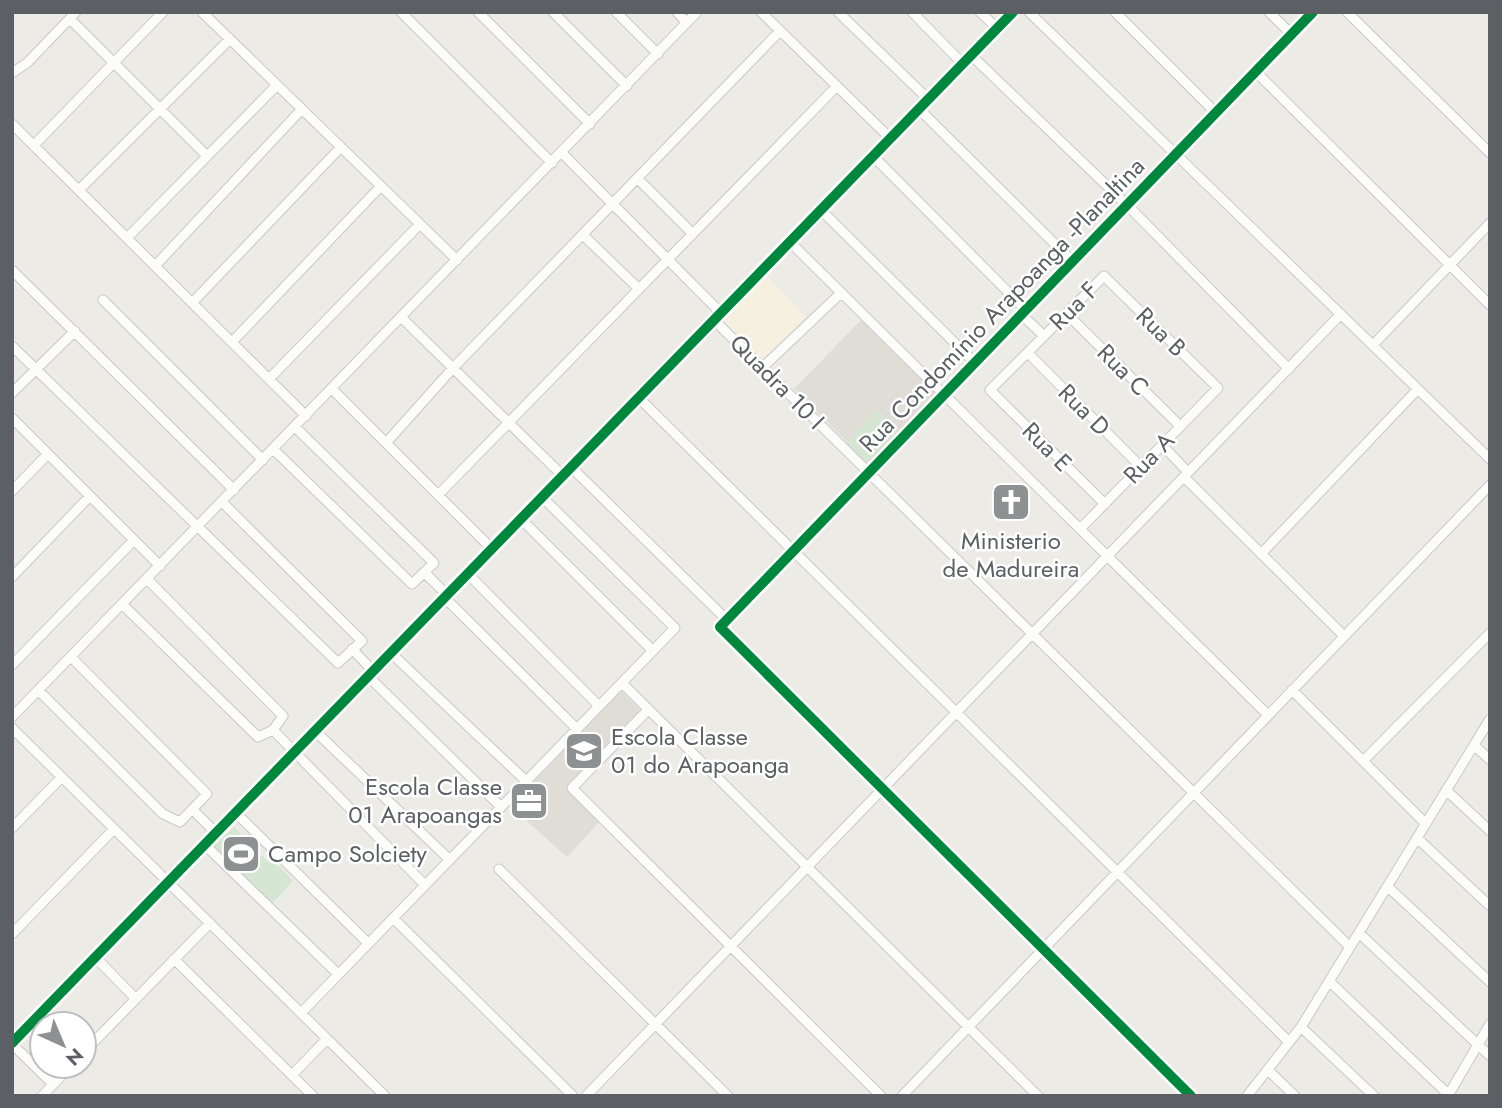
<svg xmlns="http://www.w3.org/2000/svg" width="1502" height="1108" font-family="Jost,sans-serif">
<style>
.commercial{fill:#f5f0e0}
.education{fill:#dfddd6}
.green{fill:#d5e7d2}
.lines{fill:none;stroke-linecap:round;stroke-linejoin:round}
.minor-casing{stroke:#c8c8c7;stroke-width:11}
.minor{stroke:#fcfcfb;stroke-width:9}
.cycleway-casing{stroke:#fff;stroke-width:15}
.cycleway{stroke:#00873e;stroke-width:10}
.labels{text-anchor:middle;stroke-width:5;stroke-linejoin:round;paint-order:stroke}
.street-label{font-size:24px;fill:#5c6064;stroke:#fff}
.poi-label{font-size:24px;fill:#5c6064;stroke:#fff;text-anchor:start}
</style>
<rect width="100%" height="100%" fill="#ecebe6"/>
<path class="commercial" d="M767,276L806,317L761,362L720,322Z"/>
<path class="education" d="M862,319L939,393L871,465L794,389Z
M621,691L643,713L568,790L599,822L567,857L510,806Z"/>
<path class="green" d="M878,410L898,430L866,463L846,444Z
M234,827L269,863L273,860L293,881L270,906L213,846Z"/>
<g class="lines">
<g class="minor-casing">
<path id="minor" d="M202,12L457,260
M401,12L552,163
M478,12L590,124
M553,12L627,86
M616,12L658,54
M677,12L687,23
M761,12L891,139
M838,12L928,99
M912,12L963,64
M980,12L997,28
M1029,12L1490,459
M1115,12L1216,113
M1269,12L1292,35
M1347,12L1490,153
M70,19L207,156
M971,55L1128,206L1289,369
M1256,72L1490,305
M12,73L27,63L76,12
M919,109L1073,262
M12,124L306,416
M34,145L163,12
M562,153L721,313
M873,156L1026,310
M638,179L692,233
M79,190L230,39
M821,210L975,363
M583,235L638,288
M127,238L277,85
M790,242L1268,715
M155,266L302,109
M12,270L234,490
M103,300L263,460
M192,303L341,147
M1067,314L1180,426
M1022,315L1044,336
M402,318L563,476
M714,320L1350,947
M232,342L381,186
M1373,345L1490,223
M12,346L338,663L362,641L222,502
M1028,353L1141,467
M763,367L841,293
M269,379L420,224
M332,389L492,549
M12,393L75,331
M639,398L1289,1042
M12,418L160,566
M386,443L453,368L780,31
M1162,445L1188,472
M273,449L412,584L434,563L295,427
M571,467L727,620
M1184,477L1344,636
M12,491L48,454
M438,495L837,86
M521,519L653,651
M1080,529L1218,388L1104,276L990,390L1105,504
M1261,554L1418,389
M425,573L447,595
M468,574L599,706
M12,577L90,496
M445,598L577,729
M122,604L258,737L273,730L283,716L147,579
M352,649L373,671
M391,653L526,781
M12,665L134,540
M368,676L501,807
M622,683L1038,1096
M38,690L163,814L180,822L207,794L71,657
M1292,690L1426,824
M648,710L572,788L881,1096
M12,717L697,12
M12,728L385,1096
M273,730L425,885
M315,731L450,860
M1474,745L1490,760
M1363,761L1490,633
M1446,790L1490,831
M193,810L216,833
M236,813L368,943
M12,828L62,777
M1417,838L1490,906
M205,845L338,974
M499,869L728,1096
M1387,886L1490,982
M393,918L573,1096
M1359,933L1490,1056
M12,934L114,829
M95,957L136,999
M174,959L313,1096
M1329,981L1450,1096
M301,1013L675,628L542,497
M1301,1027L1374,1096
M12,1043L1013,12
M12,1044L53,1084
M84,1052L210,923
M1268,1070L1295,1096
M292,1075L327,1039
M1449,1094L1490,1024
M42,1096L71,1066
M586,1096L1341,314
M902,1096L1490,485
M1191,1096L720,627L1313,12
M1247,1096L1301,1027L1490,719"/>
</g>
<use href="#minor" class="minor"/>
<g class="cycleway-casing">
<path id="cycleway" d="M12,1043L1013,12
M1191,1096L720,627L1313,12"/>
</g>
<use href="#cycleway" class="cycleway"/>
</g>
<defs>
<g id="church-square" transform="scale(2.0125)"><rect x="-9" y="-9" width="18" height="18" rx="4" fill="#8e9192" stroke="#fff"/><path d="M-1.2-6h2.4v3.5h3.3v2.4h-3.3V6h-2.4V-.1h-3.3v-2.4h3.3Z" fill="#fff"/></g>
<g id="school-square" transform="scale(2.0125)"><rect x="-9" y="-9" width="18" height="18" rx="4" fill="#8e9192" stroke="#fff"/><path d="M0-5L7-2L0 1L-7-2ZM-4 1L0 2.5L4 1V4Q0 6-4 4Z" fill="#fff"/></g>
<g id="office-square" transform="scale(2.0125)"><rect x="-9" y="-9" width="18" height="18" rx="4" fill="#8e9192" stroke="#fff"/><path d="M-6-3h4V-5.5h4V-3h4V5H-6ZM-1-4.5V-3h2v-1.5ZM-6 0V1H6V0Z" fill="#fff"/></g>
<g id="stadium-square" transform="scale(2.0125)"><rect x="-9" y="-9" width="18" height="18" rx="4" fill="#8e9192" stroke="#fff"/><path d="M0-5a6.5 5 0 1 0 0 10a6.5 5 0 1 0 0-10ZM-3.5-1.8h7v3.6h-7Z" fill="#fff"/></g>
</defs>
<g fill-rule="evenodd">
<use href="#church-square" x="1011" y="502"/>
<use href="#school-square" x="584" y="751"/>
<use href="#office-square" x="529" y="801"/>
<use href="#stadium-square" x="241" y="854"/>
</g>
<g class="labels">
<g class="street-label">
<text transform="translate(1002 305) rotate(-46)" y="8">Rua Condomínio Arapoanga -Planaltina</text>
<text transform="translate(1074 306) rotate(-45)" y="8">Rua F</text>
<text transform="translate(1161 332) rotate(44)" y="8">Rua B</text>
<text transform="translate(1123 370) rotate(45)" y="8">Rua C</text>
<text transform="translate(777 382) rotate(45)" y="8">Quadra 10 I</text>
<text transform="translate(1084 410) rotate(45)" y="8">Rua D</text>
<text transform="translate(1047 447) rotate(45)" y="8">Rua E</text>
<text transform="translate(1149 458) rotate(-46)" y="8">Rua A</text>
</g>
<g class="poi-label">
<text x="1011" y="549" text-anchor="middle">Ministerio<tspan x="1011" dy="28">de Madureira</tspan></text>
<text x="611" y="745">Escola Classe<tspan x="611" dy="28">01 do Arapoanga</tspan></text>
<text x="502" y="795" text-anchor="end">Escola Classe<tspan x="502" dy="28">01 Arapoangas</tspan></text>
<text x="268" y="862">Campo Solciety</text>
</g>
</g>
<rect width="1502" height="1108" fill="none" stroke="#5c6064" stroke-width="28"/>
<g transform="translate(63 1045) rotate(136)"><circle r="33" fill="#ffffff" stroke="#bebfc1" stroke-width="2"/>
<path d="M0-5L12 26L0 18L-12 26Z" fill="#8e9192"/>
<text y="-10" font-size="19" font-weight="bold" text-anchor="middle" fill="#5c6064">N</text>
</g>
</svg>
